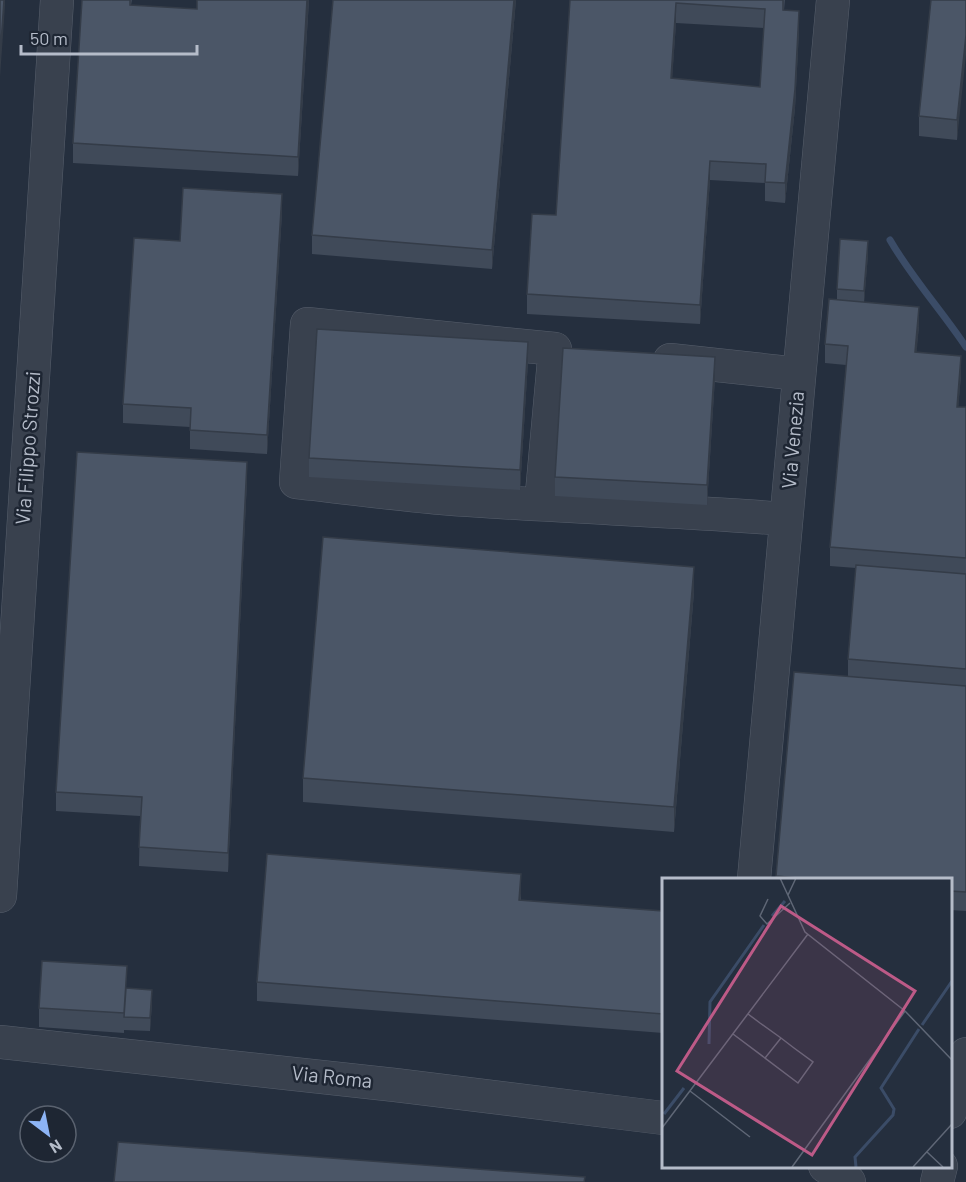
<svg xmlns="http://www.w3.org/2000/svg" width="966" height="1182" font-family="Barlow,sans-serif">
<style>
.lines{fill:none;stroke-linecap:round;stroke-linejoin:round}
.stream{stroke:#3b4c67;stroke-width:7}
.minor-casing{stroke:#575f6c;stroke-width:34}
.minor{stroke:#39414e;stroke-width:33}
.wall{fill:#404a59;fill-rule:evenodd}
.shaded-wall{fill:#343c48}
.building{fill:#4b5667;stroke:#343c48;stroke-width:1.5;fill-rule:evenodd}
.labels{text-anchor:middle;stroke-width:5;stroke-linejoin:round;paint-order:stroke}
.street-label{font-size:20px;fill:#b5bcc9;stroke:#1e2633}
.inset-river{fill:none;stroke:#3b4c67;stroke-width:3}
.inset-road{fill:none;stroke:#5f6776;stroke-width:1.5}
.view{fill:#bd5a87;fill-opacity:0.15;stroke:#bd5a87;stroke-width:3}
.inset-edge{fill:none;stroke:#b5bcc9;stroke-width:3}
</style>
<rect width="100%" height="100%" fill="#252f3e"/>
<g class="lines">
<path class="stream" d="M890,240C912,278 942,311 966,347"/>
<g class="minor-casing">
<path id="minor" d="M670,360L799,374
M541,504L555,349L307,324L296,482C344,487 393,494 441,498C556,507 671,510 786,519
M754,879L833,0
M0,896L57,0
M0,1042L395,1085L663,1118
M950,1112C952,1092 953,1071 966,1054
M825,1166L849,1182
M937,1182L941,1166"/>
</g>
<use href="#minor" class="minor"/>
</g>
<path class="wall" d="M82,0H132L131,5L197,9V0H309L298,176L73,163V143Z
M516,0L492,269L312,254V235Z
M570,0H785L784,10L799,30L795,108L785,203L765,201V183L710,180L700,324L527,314V294L556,215ZM676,23L764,28L760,87L672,78Z
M966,0L957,140L919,136V116Z
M282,213L267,454L190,449V427L123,423V404L180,241Z
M868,254L864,302L919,326L916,352L961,375L958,407H966V911L950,910V879H776L794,672L848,677V659L856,568L830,566V547L846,365L825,363V344L837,300V289Z
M528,361L520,490L309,477V458Z
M715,377L707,505L555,496V477Z
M247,481L228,872L139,866L140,816L56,811V792Z
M694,592L674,832L303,802V778Z
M521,893V900L663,911V1033L257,1001V982Z
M126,988L152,1003L150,1031L124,1030V1033L39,1027V1008Z"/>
<path class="shaded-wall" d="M4,0H5V6L0,77V58Z
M307,0H309L298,176V157Z
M514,0H516L492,269V250Z
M676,3V23L671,97V78Z
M799,11V30L795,108L785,203V183Z
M966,35V55L957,140V120Z
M710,161V180L700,324V305Z
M282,194V213L267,454V435Z
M868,241V254L864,304V291Z
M919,307V326L915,371V352Z
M528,342V361L520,490V470Z
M961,356V375L957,426V407Z
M715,357V377L707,505V485Z
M247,462V481L228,872V853Z
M694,567V592L674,832V807Z
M521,874V893L519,919V900Z
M152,990V1003L150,1031V1018Z"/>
<path class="building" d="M0,0H4L0,58Z
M82,0H130V5L197,9V0H307L298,157L73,143Z
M333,0H514L492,250L312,235Z
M570,0H783V10L799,11L795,89L785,183L765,182L766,164L710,161L700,305L527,294L532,214L556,215ZM676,3L765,9L760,87L671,78Z
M931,0H966V35L957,120L919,116Z
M183,188L282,194L267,435L190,430L191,408L123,404L134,238L180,241Z
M840,239L868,241L864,291L837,289Z
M829,299L919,307L915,352L961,356L957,407H966V558L830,547L848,346L825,344Z
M317,329L528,342L520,470L309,458Z
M563,348L715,357L707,485L555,477Z
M77,452L247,462L228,853L139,847L142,797L56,792Z
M323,537L694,567L674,807L303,778Z
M856,565L966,574V669L848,659Z
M794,672L966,686V892L950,891V879H808L776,876Z
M267,854L521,874L519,900L663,911V1014L257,982Z
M42,961L127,966L124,1013L39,1008Z
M126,988L152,990L150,1018L124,1017Z
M118,1142L585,1177L584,1182H114Z"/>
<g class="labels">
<g class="street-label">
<text transform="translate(793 440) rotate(-85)" y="7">Via Venezia</text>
<text transform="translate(28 448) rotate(-86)" y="7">Via Filippo Strozzi</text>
<text transform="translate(332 1077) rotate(6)" y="7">Via Roma</text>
</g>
</g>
<g transform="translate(662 878)">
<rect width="290" height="290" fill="#252f3e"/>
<path class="inset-river" d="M110,38L123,23M260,147L290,103M47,166L48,124L102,47M2,236L22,210M194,289L193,279L231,237L232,231L219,210L257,151"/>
<path class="inset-road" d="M118,0L143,54L243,133L290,182M126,17L134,0M106,21L98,38L105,46L128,25M86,136L98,145L119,160L132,170L151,184L136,205L103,180L119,160M71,156L103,180M28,213L88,259M0,250L146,56M265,274L281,289M130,289L243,133M251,289L290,246"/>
<path class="view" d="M119,28L253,113L150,277L15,193Z"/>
<rect width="290" height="290" class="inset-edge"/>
</g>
<g transform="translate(48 1134) rotate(148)"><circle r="28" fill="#1e2633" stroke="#5a626f" stroke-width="1.5"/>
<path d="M0-4.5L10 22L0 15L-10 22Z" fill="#8db4f6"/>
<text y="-9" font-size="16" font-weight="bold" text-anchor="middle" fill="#b5bcc9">N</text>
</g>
<path d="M21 45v9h176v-9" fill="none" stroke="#b5bcc9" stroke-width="3"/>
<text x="30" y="45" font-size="18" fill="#b5bcc9" stroke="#1e2633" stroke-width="4.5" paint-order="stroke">50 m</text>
</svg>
